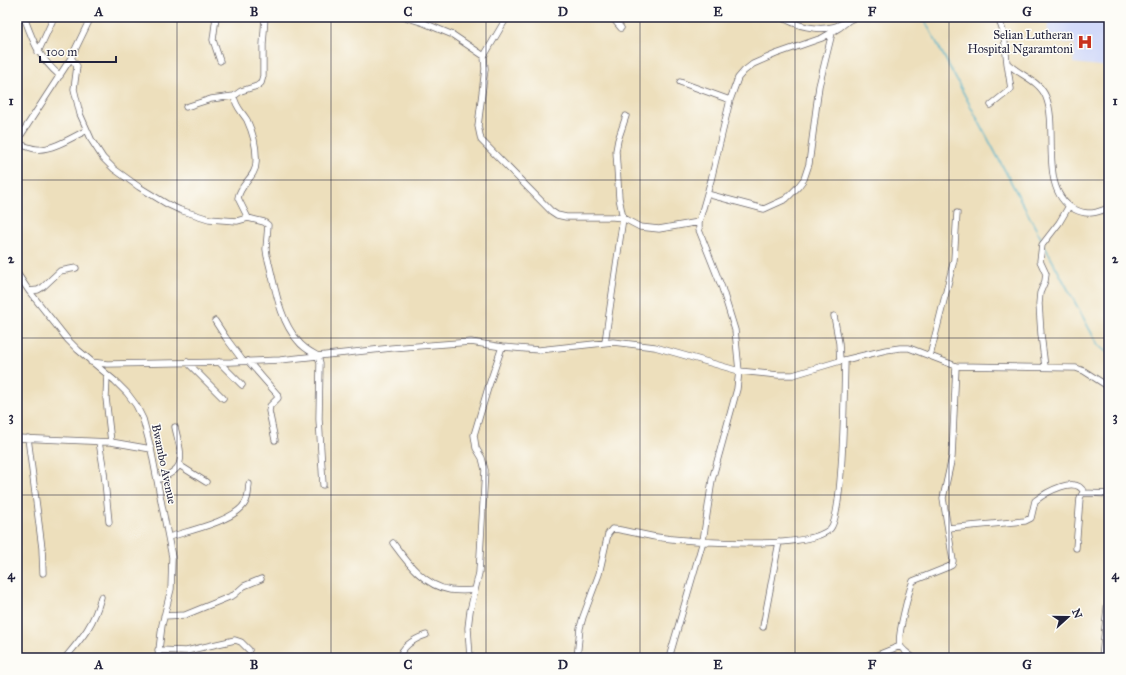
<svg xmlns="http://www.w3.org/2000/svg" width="1126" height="675" font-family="'IM FELL Great Primer',serif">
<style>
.built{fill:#d1d9f9}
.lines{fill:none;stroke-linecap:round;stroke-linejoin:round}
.stream{stroke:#49afc9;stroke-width:1.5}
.minor-casing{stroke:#696468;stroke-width:7}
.minor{stroke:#fff;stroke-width:5.5}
.grid{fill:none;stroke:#22223b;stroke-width:1;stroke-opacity:0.55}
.labels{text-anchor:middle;stroke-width:3;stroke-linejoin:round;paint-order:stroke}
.poi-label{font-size:12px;fill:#22223b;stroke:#fdfcf7;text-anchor:end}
.street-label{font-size:12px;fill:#22223b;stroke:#fdfcf7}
.neatline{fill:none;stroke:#22223b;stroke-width:1.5}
.grid-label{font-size:13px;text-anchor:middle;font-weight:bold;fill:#22223b}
</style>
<rect width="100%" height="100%" fill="#fdfcf7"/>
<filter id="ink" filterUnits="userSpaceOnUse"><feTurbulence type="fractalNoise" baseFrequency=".025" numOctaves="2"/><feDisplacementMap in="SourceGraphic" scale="8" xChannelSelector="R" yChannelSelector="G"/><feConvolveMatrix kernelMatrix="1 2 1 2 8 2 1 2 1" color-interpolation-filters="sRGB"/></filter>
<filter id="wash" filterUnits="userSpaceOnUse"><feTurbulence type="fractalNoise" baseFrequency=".012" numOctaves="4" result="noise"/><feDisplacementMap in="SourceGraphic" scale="16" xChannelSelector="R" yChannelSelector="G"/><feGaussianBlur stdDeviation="0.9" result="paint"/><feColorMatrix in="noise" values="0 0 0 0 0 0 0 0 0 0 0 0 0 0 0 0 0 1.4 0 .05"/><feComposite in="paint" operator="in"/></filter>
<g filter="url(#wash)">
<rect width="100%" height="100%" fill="#eddfbc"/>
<path class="built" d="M1049,17H1109V67L1073,63L1075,44L1046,40Z"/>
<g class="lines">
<path class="stream" d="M923,17L1043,242
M1044,245L1098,345L1109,354"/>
</g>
</g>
<g filter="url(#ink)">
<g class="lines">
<g class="minor-casing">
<path id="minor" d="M24,17C34,44 38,56 60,76
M216,17L213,40L220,61
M405,17L424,23L453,35L484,56L485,69L478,126L481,140L551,211L557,215L566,217H613L623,218L640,227L659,229L699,222
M612,17L621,28
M782,17C796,26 817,31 833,27C841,25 849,20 856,17
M998,17L1004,34L1007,63C1019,75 1039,80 1046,97C1059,128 1038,190 1074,209C1078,211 1083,213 1088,213C1095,214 1102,210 1109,208
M38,52L54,17
M484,56L507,17
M71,58L77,66L74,89L80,114L92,141L103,158L114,169L139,187L167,204L180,210L209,219L237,221L248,218L264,222L268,225L266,249L267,256C275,284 278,318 298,341C303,348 311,352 318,356L320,363L319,419L323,485
M680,82L730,100
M991,105L1011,89L1007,63
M186,107L211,99L234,96
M17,141L71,58L91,17
M17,143C23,145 29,148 36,149C51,151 73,137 87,130
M707,194L764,209L786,199L798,187L804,179L809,164L819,86L832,33
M248,218L238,198C240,184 256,177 256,163C257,149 253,133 247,120C242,112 235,106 234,96L241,91L257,86L261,83L263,76V45L265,17
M17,273L29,291L68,340L78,350L115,381L127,393L136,405L143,419L151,449L172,557L171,589L162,625L158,658
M29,291L38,290L43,287L60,271L76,268
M834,316L839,343L840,361
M215,321L226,338L243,361
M605,342L623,218L619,198L616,151L618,140L626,116
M930,356L954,260L957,213
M248,361L277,394L278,398L270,406L269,411L275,440
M91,362L107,364L231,362L280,360L392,348L471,342L502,347L539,350L613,342L655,347L739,371L778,375H793L840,361L886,350L900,348H909L956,366L1076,368L1084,371L1109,387
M187,362L223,398
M219,362L242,385
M1045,367L1041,334L1039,304L1040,293L1045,281L1046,274L1040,261L1042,245L1059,223L1069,206
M107,375L106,398L111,442
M17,438L111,442L151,449
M28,438L42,548L43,573
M99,442L104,472L109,522
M179,465L206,482
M157,480C164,477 172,474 177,468C185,458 177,438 175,427
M948,528L1025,521L1031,518L1035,501C1045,493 1077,474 1084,493
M169,537C188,531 235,521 245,503C249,497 248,490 249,484
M393,543C407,562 424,586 450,590C458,591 467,591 475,590
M1076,548L1080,498L1082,494L1084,493L1109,494
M164,616L185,615L234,595L244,586L261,579
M763,627L779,542
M158,650L186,651L235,640L241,642L249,650
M65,658C83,637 94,624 101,597
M399,658C403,645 414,639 426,635
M470,658L468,628L470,611L479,573L485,470L482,458L476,448L474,435L488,388L502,347
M577,658L580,628L583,617L599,574L608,534L612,529C620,529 628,532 636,533C648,536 660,538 672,539C704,542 807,550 830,529C844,515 844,386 845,361
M669,658L703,541L712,480L737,389L739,371L735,330L722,288L699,230V222L711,180L730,100L738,78L744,71L753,64L776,54L822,38L839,28L848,21
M870,658L900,646
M913,658C909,654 902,650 900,645C897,636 909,591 913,581L948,567L952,565L953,561L943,498L952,457L956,366
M1102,658L1109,588"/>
</g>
<use href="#minor" class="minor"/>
</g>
</g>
<path class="grid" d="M177,17V658M331,17V658M486,17V658M640,17V658M795,17V658M949,17V658M17,180H1109M17,338H1109M17,495H1109"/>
<defs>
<g id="hospital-bare" transform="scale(1.2)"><path d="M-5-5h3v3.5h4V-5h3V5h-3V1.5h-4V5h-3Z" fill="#c8321e" stroke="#fdfcf7" stroke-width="2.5" paint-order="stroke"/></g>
</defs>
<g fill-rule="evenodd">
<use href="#hospital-bare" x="1085" y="42"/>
</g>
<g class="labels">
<g class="poi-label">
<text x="1073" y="39">Selian Lutheran<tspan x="1073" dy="14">Hospital Ngaramtoni</tspan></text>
</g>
<g class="street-label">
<text transform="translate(164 464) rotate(78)" y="4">Bwambo Avenue</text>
</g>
</g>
<rect width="1126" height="675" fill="none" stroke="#fdfcf7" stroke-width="44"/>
<g transform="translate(1068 617) rotate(69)" stroke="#fdfcf7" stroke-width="3" paint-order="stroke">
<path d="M0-3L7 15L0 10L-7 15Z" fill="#22223b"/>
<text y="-6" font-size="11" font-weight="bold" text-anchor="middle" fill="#22223b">N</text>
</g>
<path d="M40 56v6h76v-6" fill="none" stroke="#22223b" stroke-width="2"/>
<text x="46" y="56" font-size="12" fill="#22223b" stroke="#fdfcf7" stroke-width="3" paint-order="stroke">100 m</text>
<rect x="22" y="22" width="1082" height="631" class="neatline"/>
<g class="grid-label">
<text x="99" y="16">A</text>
<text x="254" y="16">B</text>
<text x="408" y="16">C</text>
<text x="563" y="16">D</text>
<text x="718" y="16">E</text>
<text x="872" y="16">F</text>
<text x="1027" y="16">G</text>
<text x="11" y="105">1</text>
<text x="1115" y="105">1</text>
<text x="11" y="263">2</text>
<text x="1115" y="263">2</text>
<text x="11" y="421">3</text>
<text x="1115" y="421">3</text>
<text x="11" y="579">4</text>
<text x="1115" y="579">4</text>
<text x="99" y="669">A</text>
<text x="254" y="669">B</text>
<text x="408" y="669">C</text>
<text x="563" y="669">D</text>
<text x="718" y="669">E</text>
<text x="872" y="669">F</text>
<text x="1027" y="669">G</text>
</g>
</svg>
